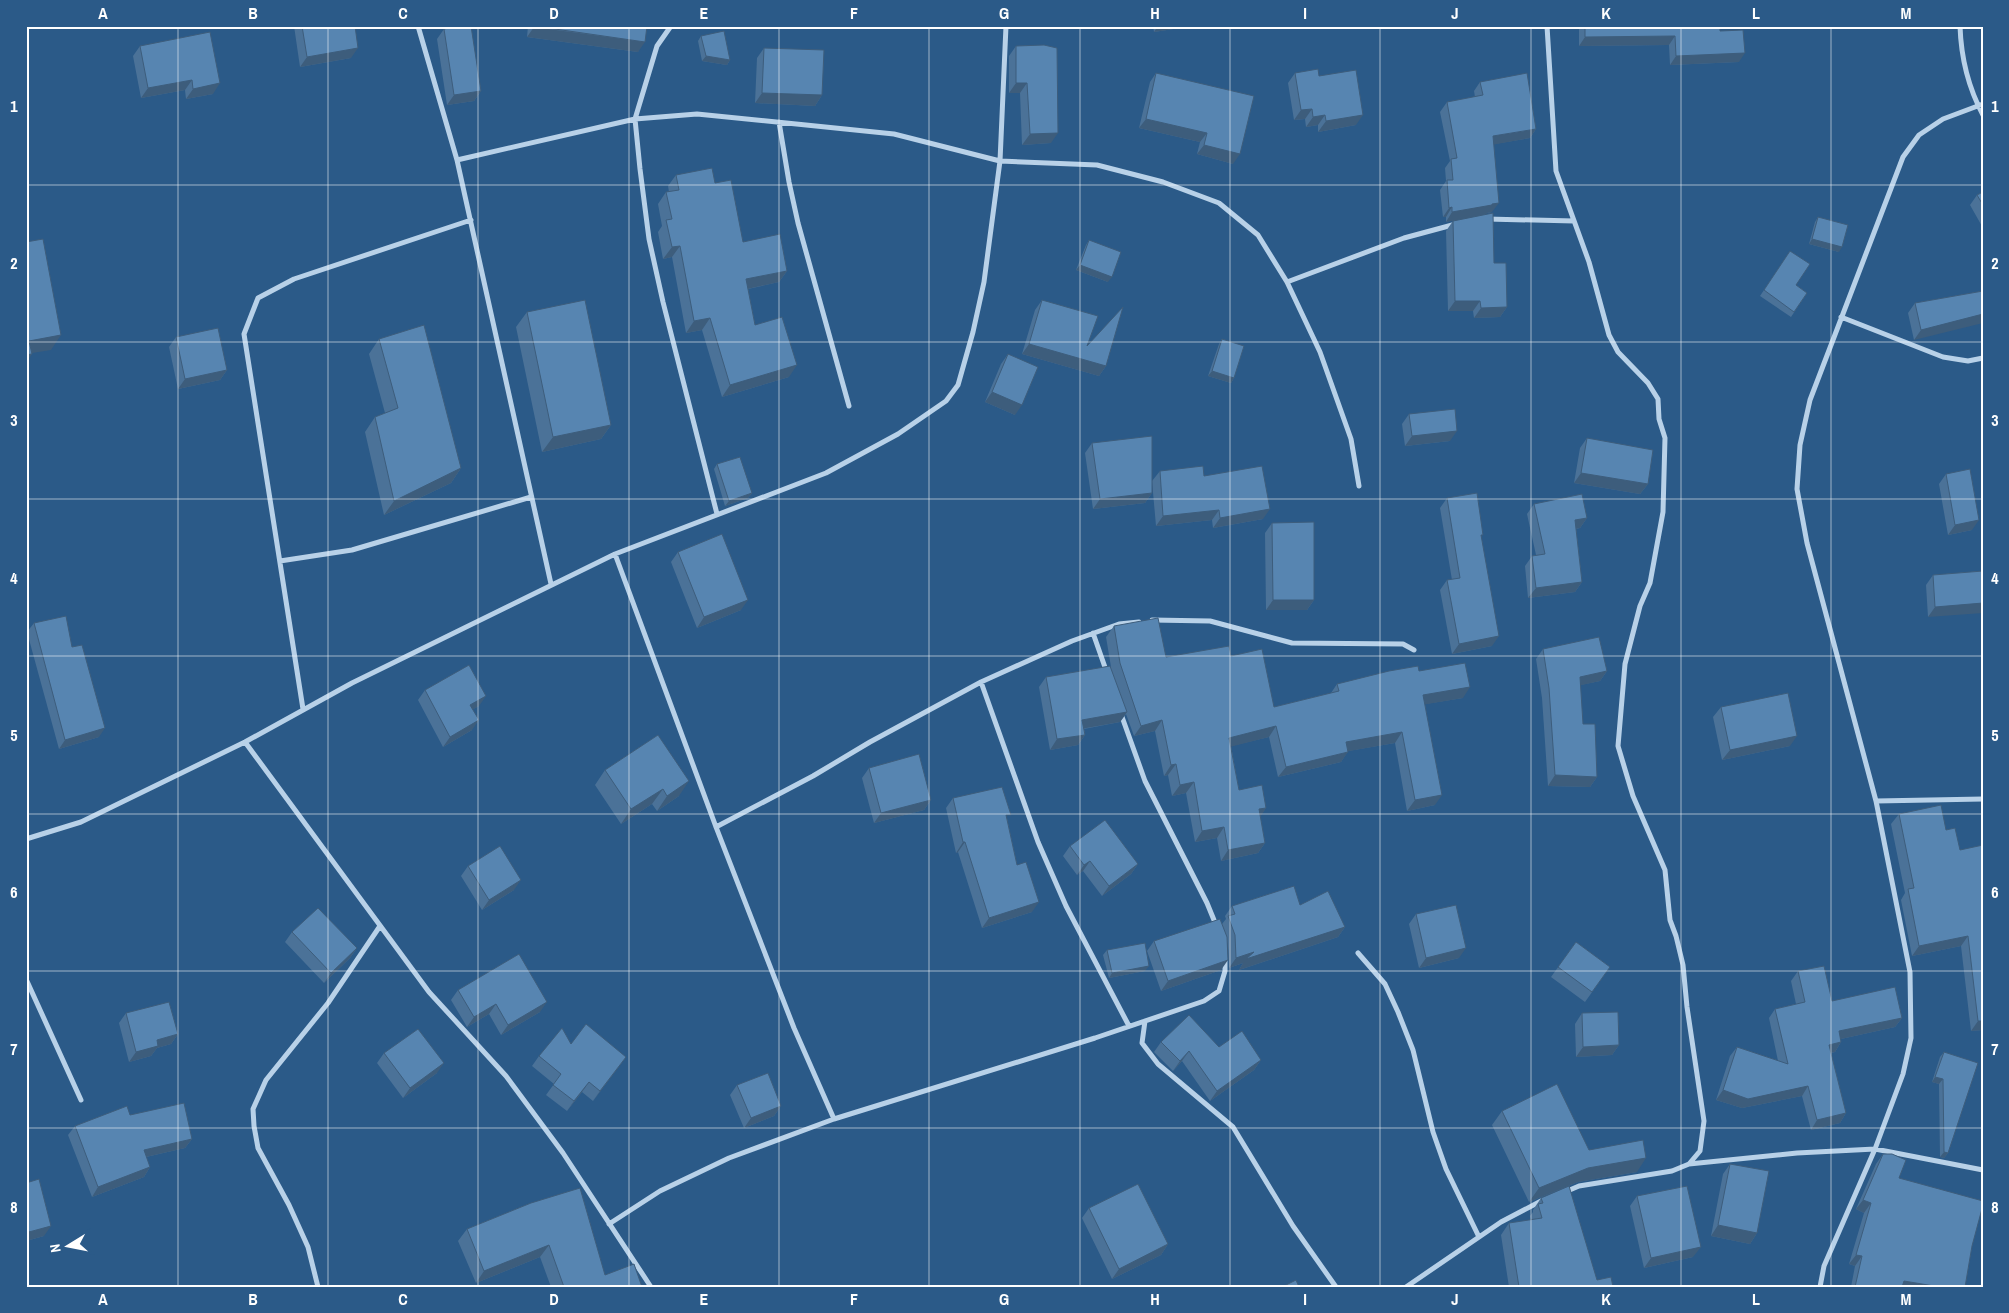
<svg xmlns="http://www.w3.org/2000/svg" width="2009" height="1313" font-family="'Archivo Narrow',sans-serif">
<style>
.lines{fill:none;stroke-linecap:round;stroke-linejoin:round}
.street{stroke:#b8d1e8;stroke-width:5}
.wall{fill:#4b7298}
.shaded-wall{fill:#3d5d7c}
.building{fill:#5785b1;stroke:#3d5d7c}
.grid{fill:none;stroke:#fff;stroke-width:1;stroke-opacity:0.55}
.neatline{fill:none;stroke:#fff;stroke-width:2}
.grid-label{font-size:16px;text-anchor:middle;font-weight:bold;fill:#fff}
</style>
<rect width="100%" height="100%" fill="#2b5a88"/>
<g class="lines">
<path class="street" d="M418,26L457,160L551,584
M671,26L657,46L635,119L640,169L649,239L663,302L717,514
M1547,26L1556,171L1589,262L1609,335L1618,352L1648,383L1658,399L1659,419L1665,438L1663,512L1650,583L1640,606L1625,664L1618,746L1633,796L1665,870L1670,920L1676,936L1683,965L1687,1007L1704,1121L1700,1151L1689,1164L1672,1171L1579,1186L1565,1192
M1960,26C1961,57 1968,87 1983,115
M779,122L789,182L798,223L849,406
M457,160L635,119L697,114L894,134L1000,161L1097,165L1163,182L1219,203L1258,235L1287,282L1320,352L1351,439L1359,486
M1487,219L1574,221
M1287,282L1404,238L1456,224
M1841,317L1943,357L1968,361L1983,358
M615,554L716,827L794,1028L834,1119
M280,561L352,550L531,497
M1152,620L1210,621L1292,643L1403,644L1414,650
M1093,633L1107,673
M981,682L1038,842L1066,906L1129,1026
M303,709L244,334L258,298L294,279L471,220
M1121,714L1145,781L1207,903L1216,925
M245,742L429,992L506,1076L563,1153L651,1287
M1876,801L1983,799
M716,827L813,776L870,742L981,682L1072,641L1119,624L1139,622
M26,839L81,822L245,742L352,683L615,554L826,473L898,434L946,401L958,385L973,332L984,282L1000,161L1006,26
M1358,953L1385,984L1398,1012L1413,1050L1433,1132L1446,1169L1479,1237
M26,979L81,1100
M1145,1021L1142,1043L1158,1064L1233,1127L1293,1226L1336,1287
M1689,1164L1797,1153L1875,1149L1983,1170
M609,1224L660,1191L729,1158L834,1119L1095,1038L1204,1001L1219,991L1225,971V959
M318,1287L308,1247L289,1205L258,1148L254,1126L253,1109L266,1080L328,1003L380,926
M1406,1287L1501,1222L1543,1200
M1820,1287L1824,1266L1875,1149L1903,1074L1911,1038L1910,972L1876,801L1807,543L1797,489L1800,445L1810,400L1903,157L1919,135L1943,119L1983,104"/>
</g>
<path class="wall" d="M294,26H355L351,58L300,67Z
M528,26H647L638,52L527,37Z
M1153,26H1193L1154,32Z
M1579,26H1720V31L1739,62L1670,65L1669,45L1579,46Z
M444,29L481,91L474,101L447,105L437,39Z
M701,36L730,60L727,65L702,61L698,41Z
M140,46L213,94L186,99L185,90L141,98L133,56Z
M1016,46L1051,143L1022,145L1020,93H1009V56Z
M764,48L822,95L815,106L755,103L757,58Z
M1156,73L1233,164L1197,154L1200,142L1139,128L1150,82Z
M1295,73L1319,76L1356,125L1318,132V125L1306,127L1305,119L1294,120L1288,83Z
M1480,82L1536,129L1530,138L1494,144L1492,212L1446,222V217H1443L1440,190L1446,181L1445,168L1450,161L1440,112L1447,102L1475,97L1474,91Z
M676,175L715,183L743,242L787,271L779,282L748,289L755,325L789,377L722,397L702,330L686,333L672,257L663,259L658,232L662,226L658,204L666,192H669L668,186Z
M1983,192V228L1970,205L1977,195Z
M1818,217L1839,252L1809,244L1815,222Z
M1453,221L1494,263L1507,307L1500,317L1474,318L1473,311H1448L1446,231Z
M1089,240L1108,282L1076,270L1086,245Z
M1790,251L1796,285L1807,293L1791,317L1760,296Z
M1983,291L1914,340L1908,313L1915,303Z
M1042,300L1106,366L1099,376L1022,354L1035,310Z
M527,312L611,425L601,439L542,452L516,327Z
M176,337L227,370L220,380L178,389L169,347Z
M379,339L461,468L451,483L384,515L365,432L375,417L385,413L369,354Z
M1222,339L1234,378L1231,383L1208,376L1219,344Z
M1008,354L1015,415L985,402L1001,364Z
M1409,414L1450,441L1405,446L1402,424Z
M1587,438L1648,484L1640,494L1574,483L1580,448Z
M1092,443L1152,493L1145,503L1093,509L1085,453Z
M717,464L752,493L748,498L725,506L714,469Z
M1160,471L1204,476L1263,519L1213,528L1212,520L1156,526L1152,481Z
M1946,474L1972,530L1948,535L1939,484Z
M1447,498L1481,538L1492,646L1452,654L1440,590L1447,580H1452L1440,508Z
M1534,504L1587,518L1580,528L1576,529L1582,582L1575,592L1528,598L1525,566L1532,556L1536,555L1527,514Z
M1272,523L1314,600L1307,610H1266L1265,533Z
M678,552L741,610L697,628L671,562Z
M1983,571L1928,617L1926,585L1933,575Z
M34,623L72,647L99,737L59,749L27,632Z
M1114,626L1166,657L1231,656L1274,707L1331,693L1337,684L1419,671L1463,698L1425,704L1435,805L1407,811L1395,743L1348,751L1341,762L1278,777L1269,737L1231,746L1239,790L1266,808L1260,816L1265,843L1258,853L1221,861L1217,838L1195,842L1186,793L1172,796L1168,775L1164,776L1155,731L1134,736L1126,714L1120,722L1084,729L1085,735L1078,745L1050,750L1039,687L1046,677L1111,667L1106,637Z
M1543,649L1607,671L1600,681L1580,685L1583,724L1597,777L1590,787L1548,786L1542,698L1536,659Z
M425,690L479,706L473,709L472,730L443,747L418,700Z
M1721,707L1790,746L1722,760L1713,717Z
M658,735L679,796L657,811L652,804L621,824L595,785L605,770Z
M869,768L931,800L924,810L874,823L862,778Z
M953,798L1007,819L1017,865L1032,912L982,928L958,852L956,853L946,808Z
M1899,814L1946,830L1955,828L1983,1030L1971,1031L1961,946L1912,956L1901,900L1905,893L1891,824Z
M1070,846L1138,864L1131,874L1102,896L1083,871L1077,875L1063,856Z
M468,866L514,890L482,910L461,876Z
M1300,905L1345,927L1338,937L1239,970L1243,963L1229,968L1228,946L1227,942L1221,970L1161,991L1147,951L1154,941L1222,924L1226,919L1225,916L1232,906Z
M1416,914L1459,958L1419,968L1409,924Z
M292,932L357,948L350,958L324,983L285,942Z
M1576,942L1610,967L1585,1002L1551,977Z
M1107,950L1145,971L1109,978L1103,955Z
M1798,971L1832,1001L1902,1018L1895,1027L1841,1039V1042L1835,1052L1831,1053L1846,1113L1840,1123L1811,1130L1802,1096L1742,1108L1716,1100L1730,1056L1737,1047L1778,1061L1769,1018L1775,1009L1796,1004L1791,981Z
M458,990L540,1012L501,1035L489,1014L467,1027L451,1000Z
M126,1013L178,1034L171,1044L157,1048L151,1056L129,1062L119,1023Z
M1582,1013L1619,1045L1612,1055L1576,1057L1575,1024Z
M1161,1042L1219,1047L1261,1060L1254,1070L1210,1101L1182,1061L1173,1071L1154,1052Z
M571,1044L626,1057L593,1101L582,1092L567,1111L546,1095L554,1084L532,1066L539,1056Z
M1944,1052L1948,1153L1944,1158L1940,1157L1939,1084L1932,1082L1940,1057Z
M384,1053L437,1073L403,1098L377,1063Z
M737,1085L781,1106L774,1116L744,1128L730,1095Z
M1502,1111L1589,1150L1637,1172L1578,1182L1529,1202L1492,1125Z
M130,1115L192,1139L185,1148L146,1157L150,1167L144,1177L92,1197L68,1135L75,1126Z
M1883,1154L1899,1178L1972,1246L1965,1287H1851L1855,1266L1849,1264L1864,1213L1856,1209L1876,1164Z
M1730,1164L1757,1233L1750,1244L1711,1236L1723,1174Z
M26,1183L44,1236L26,1241Z
M1637,1196L1693,1257L1644,1268L1630,1206Z
M1541,1198L1597,1280L1613,1287H1509L1501,1235L1509,1223L1531,1220L1530,1216L1533,1212V1210Z
M531,1203L605,1275L642,1287H551L540,1257L476,1283L458,1241L467,1229Z
M1089,1208L1168,1244L1161,1255L1112,1279L1082,1218Z"/>
<path class="shaded-wall" d="M1158,26H1193L1154,32Z
M534,27L645,42L638,52L527,37Z
M1675,36L1669,45L1579,46L1585,37Z
M358,48L351,58L300,67L307,57Z
M1745,53L1739,62L1670,65L1676,56Z
M706,56L730,60L727,65L702,61Z
M192,80L185,90L141,98L148,88Z
M220,83L213,94L186,99L193,89Z
M1016,83H1027L1020,93H1009Z
M481,91L474,101L447,105L454,95Z
M762,93L822,95L815,106L755,103Z
M1312,109L1305,119L1294,120L1301,110Z
M1325,115L1318,125L1306,127L1313,117Z
M1363,115L1356,125L1318,132L1326,121Z
M1146,119L1207,133L1200,142L1139,128Z
M1536,129L1530,138L1486,146L1493,136Z
M1058,133L1051,143L1022,145L1030,134Z
M1204,145L1240,154L1233,164L1197,154Z
M1499,203L1492,212L1487,213L1486,215L1446,222L1452,212L1492,204Z
M1452,207L1446,217H1443L1449,208Z
M1812,239L1842,247L1839,252L1809,244Z
M680,246L672,257L663,259L672,247Z
M1080,265L1112,277L1108,282L1076,270Z
M787,271L779,282L738,291L746,279Z
M1455,301H1480L1473,311H1448Z
M1507,307L1500,317L1474,318L1481,308Z
M1983,314V323L1914,340L1921,330Z
M710,318L702,330L686,333L694,321Z
M61,335L51,350L26,354L29,341Z
M1029,344L1106,366L1099,376L1022,354Z
M32,354L26,363V355Z
M797,365L789,377L722,397L730,385Z
M227,370L220,380L178,389L185,379Z
M1212,371L1234,378L1231,383L1208,376Z
M992,392L1022,405L1015,415L985,402Z
M611,425L601,439L542,452L553,437Z
M1457,431L1450,441L1405,446L1412,436Z
M461,468L451,483L384,515L394,501Z
M1581,473L1648,484L1640,494L1574,483Z
M752,493L748,498L725,506L729,501Z
M1152,493L1145,503L1093,509L1100,499Z
M1270,509L1263,519L1213,528L1220,518Z
M1219,510L1212,520L1156,526L1163,516Z
M1587,518L1580,528L1568,530L1575,520Z
M1979,520L1972,530L1948,535L1955,525Z
M1582,582L1575,592L1528,598L1536,588Z
M748,600L741,610L697,628L704,617Z
M1273,600H1314L1307,610H1266Z
M1983,603V613L1928,617L1935,607Z
M1499,636L1492,646L1452,654L1459,644Z
M1607,671L1600,681L1573,687L1580,677Z
M1470,687L1463,698L1416,706L1423,695Z
M486,696L479,706L463,715L470,705Z
M1127,712L1120,722L1075,730L1082,720Z
M479,720L472,730L443,747L450,737Z
M1162,720L1155,731L1134,736L1141,726Z
M1276,726L1269,737L1222,749L1229,738Z
M105,728L99,737L59,749L65,740Z
M1402,732L1395,743L1338,753L1346,742Z
M1085,735L1078,745L1050,750L1057,739Z
M1797,736L1790,746L1722,760L1730,750Z
M1348,752L1341,762L1278,777L1286,767Z
M1176,764L1168,775L1164,776L1171,765Z
M1555,775L1597,777L1590,787L1548,786Z
M689,781L679,796L657,811L667,796Z
M1194,782L1186,793L1172,796L1180,785Z
M663,789L652,804L621,824L631,809Z
M1442,795L1435,805L1407,811L1415,800Z
M931,800L924,810L874,823L881,813Z
M1266,808L1259,819V809Z
M1224,827L1217,838L1195,842L1202,831Z
M963,842H965L958,852L956,853Z
M1265,843L1258,853L1221,861L1228,850Z
M1090,861L1083,871L1077,875L1084,865Z
M1138,864L1131,874L1102,896L1109,886Z
M521,880L514,890L482,910L489,900Z
M1039,902L1032,912L982,928L989,918Z
M1345,927L1338,937L1239,970L1243,963L1229,968L1236,958L1254,952Z
M1968,936L1961,946L1912,956L1919,946Z
M357,948L350,958L324,983L331,973Z
M1466,948L1459,958L1419,968L1426,958Z
M1228,960L1221,970L1161,991L1168,981Z
M1149,966L1145,971L1109,978L1112,973Z
M547,1002L540,1012L501,1035L508,1025Z
M496,1004L489,1014L467,1027L474,1017Z
M1902,1018L1895,1027L1832,1041L1839,1031Z
M1978,1021H1983V1030L1971,1031Z
M178,1034L171,1044L157,1048L151,1056L129,1062L136,1052L157,1040Z
M1841,1042L1835,1052L1823,1054L1829,1045Z
M1619,1045L1612,1055L1576,1057L1583,1047Z
M1189,1051L1182,1061L1173,1071L1180,1061Z
M626,1057L619,1067L593,1101L600,1091Z
M1261,1060L1254,1070L1210,1101L1217,1091Z
M444,1063L437,1073L403,1098L410,1088Z
M1935,1077L1943,1079L1939,1084L1932,1082Z
M589,1082L582,1092L567,1111L574,1101Z
M1808,1086L1802,1096L1742,1108L1716,1100L1723,1090Z
M781,1106L774,1116L744,1128L751,1118Z
M1846,1113L1840,1123L1811,1130L1817,1120Z
M192,1139L185,1148L137,1159L144,1150Z
M1944,1152L1948,1153L1944,1158L1940,1157Z
M1646,1158L1637,1172L1578,1182L1529,1202L1539,1188L1588,1168Z
M150,1167L144,1177L92,1197L98,1187Z
M1863,1200L1871,1203L1864,1213L1856,1209Z
M1718,1225L1757,1233L1750,1244L1711,1236Z
M51,1226L44,1236L26,1241V1236L29,1232Z
M1168,1244L1161,1255L1112,1279L1119,1269Z
M549,1245L540,1257L476,1283L484,1271Z
M1701,1247L1693,1257L1644,1268L1651,1258Z
M1856,1255L1862,1256L1855,1266L1849,1264Z
M1904,1281L1940,1287H1900Z"/>
<path class="building" d="M302,26H355L358,48L307,57Z
M459,26H471L481,91L454,95L444,29Z
M534,26H647L645,42Z
M1585,26H1720V31L1743,30L1745,53L1676,56L1675,36L1585,37Z
M724,31L730,60L706,56L701,36Z
M210,32L220,83L193,89L192,80L148,88L140,46Z
M1044,45L1057,48L1058,133L1030,134L1027,83H1016V46Z
M764,48L824,50L822,95L762,93Z
M1318,69L1319,76L1356,70L1363,115L1326,121L1325,115L1313,117L1312,109L1301,110L1295,73Z
M1156,73L1254,96L1240,154L1204,145L1207,133L1146,119Z
M1527,73L1536,129L1493,136L1499,203L1492,204V205L1452,212V207L1449,208L1447,180H1453L1451,159L1457,158L1447,102L1483,95L1480,82Z
M712,168L715,183L731,180L743,242L780,234L787,271L746,279L755,325L782,317L797,365L730,385L710,318L694,321L680,246L672,247L666,220L672,219L666,192L679,190L676,175Z
M1983,192V205L1977,195Z
M1493,213L1494,263H1506L1507,307L1481,308L1480,301H1455L1453,221Z
M1818,217L1848,225L1842,247L1812,239Z
M43,239L61,335L29,341L32,354L26,355V242Z
M1089,240L1121,252L1112,277L1080,265Z
M1790,251L1810,264L1796,285L1807,293L1794,312L1764,290Z
M1983,291V314L1921,330L1915,303Z
M585,300L611,425L553,437L527,312Z
M1042,300L1098,316L1087,346L1123,307L1106,366L1029,344Z
M424,325L461,468L394,501L375,417L398,408L379,339Z
M218,328L227,370L185,379L176,337Z
M1222,339L1244,346L1234,378L1212,371Z
M1008,354L1038,367L1022,405L992,392Z
M1455,409L1457,431L1412,436L1409,414Z
M1152,436V493L1100,499L1092,443Z
M1587,438L1653,450L1648,484L1581,473Z
M740,457L752,493L729,501L717,464Z
M1203,466L1204,476L1262,466L1270,509L1220,518L1219,510L1163,516L1160,471Z
M1970,469L1979,520L1955,525L1946,474Z
M1477,493L1483,535H1481L1499,636L1459,644L1447,580L1460,578L1447,498Z
M1582,494L1587,518L1575,520L1582,582L1536,588L1532,556L1545,554L1534,504Z
M1314,522V600H1273L1272,523Z
M722,534L748,600L704,617L678,552Z
M1983,571V603L1935,607L1933,575Z
M66,616L72,647L82,645L105,728L65,740L34,623Z
M1158,618L1166,657L1229,646L1231,656L1262,649L1274,707L1339,691L1337,684L1389,671L1418,666L1419,671L1465,663L1470,687L1423,695L1442,795L1415,800L1402,732L1346,742L1348,752L1286,767L1276,726L1229,738L1239,790L1262,785L1266,808L1259,809L1265,843L1228,850L1224,827L1202,831L1194,782L1180,785L1176,764L1171,765L1162,720L1141,726L1120,663L1114,626Z
M1599,637L1607,671L1580,677L1583,724H1595L1597,777L1555,775L1549,688L1543,649Z
M469,665L486,696L470,705L479,720L450,737L425,690Z
M1110,666L1127,712L1082,720L1085,735L1057,739L1046,677Z
M1788,693L1797,736L1730,750L1721,707Z
M658,735L689,781L667,796L663,789L631,809L605,770Z
M919,754L931,800L881,813L869,768Z
M1002,787L1011,815H1006L1017,865L1026,862L1039,902L989,918L965,842H963L953,798Z
M1941,805L1946,830L1955,828L1960,850L1983,845V1021H1978L1968,936L1919,946L1908,889L1914,888L1899,814Z
M1105,820L1138,864L1109,886L1090,861L1084,865L1070,846Z
M500,846L521,880L489,900L468,866Z
M1294,886L1300,905L1328,891L1345,927L1246,959L1254,952L1236,958L1235,935L1228,916L1235,914L1232,906Z
M1456,905L1466,948L1426,958L1416,914Z
M318,908L357,948L331,973L292,932Z
M1220,919L1227,937L1228,960L1168,981L1154,941Z
M1576,942L1610,967L1592,992L1558,967Z
M1145,943L1149,966L1112,973L1107,950Z
M519,954L547,1002L508,1025L496,1004L474,1017L458,990Z
M1824,966L1832,1001L1895,987L1902,1018L1839,1031L1841,1042L1829,1045L1846,1113L1817,1120L1808,1086L1748,1099L1723,1090L1737,1047L1788,1064L1775,1009L1805,1002L1798,971Z
M169,1002L178,1034L157,1040L158,1046L136,1052L126,1013Z
M1618,1012L1619,1045L1583,1047L1582,1013Z
M1189,1015L1219,1047L1242,1031L1261,1060L1217,1091L1189,1051L1180,1061L1161,1042Z
M586,1024L626,1057L600,1091L589,1082L574,1101L553,1085L561,1074L539,1056L562,1028L571,1044Z
M418,1029L444,1063L410,1088L384,1053Z
M1944,1052L1978,1063L1948,1153L1944,1152L1943,1079L1935,1077Z
M768,1073L781,1106L751,1118L737,1085Z
M1557,1084L1589,1150L1643,1140L1646,1158L1588,1168L1539,1188L1502,1111Z
M184,1103L192,1139L144,1150L150,1167L98,1187L75,1126L127,1106L130,1115Z
M1883,1154H1892L1906,1160L1899,1178L1983,1201V1205L1972,1246L1965,1287H1940L1904,1281L1902,1287H1855L1862,1256L1856,1255L1871,1203L1863,1200Z
M1730,1164L1769,1171L1757,1233L1718,1225Z
M39,1179L51,1226L29,1232L26,1222V1183Z
M1138,1184L1168,1244L1119,1269L1089,1208Z
M1569,1186L1597,1280L1611,1277L1613,1287H1519L1509,1223L1542,1218L1538,1204L1543,1203L1541,1198Z
M1687,1186L1701,1247L1651,1258L1637,1196Z
M580,1188L605,1275L634,1264L642,1287H564L549,1245L484,1271L467,1229L531,1203Z
M1296,1280L1299,1287H1282Z"/>
<path class="grid" d="M178,26V1287M328,26V1287M478,26V1287M629,26V1287M779,26V1287M929,26V1287M1080,26V1287M1230,26V1287M1380,26V1287M1531,26V1287M1681,26V1287M1831,26V1287M26,185H1983M26,342H1983M26,499H1983M26,656H1983M26,814H1983M26,971H1983M26,1128H1983"/>
<rect width="2009" height="1313" fill="none" stroke="#2b5a88" stroke-width="55"/>
<g transform="translate(68 1246) rotate(260)" stroke="#2b5a88" stroke-width="4" paint-order="stroke">
<path d="M0-4L9 19L0 12L-9 19Z" fill="#ffffff"/>
<text y="-8" font-size="14" font-weight="bold" text-anchor="middle" fill="#ffffff">N</text>
</g>
<rect x="28" y="28" width="1954" height="1258" class="neatline"/>
<g class="grid-label">
<text x="103" y="19">A</text>
<text x="253" y="19">B</text>
<text x="403" y="19">C</text>
<text x="554" y="19">D</text>
<text x="704" y="19">E</text>
<text x="854" y="19">F</text>
<text x="1004" y="19">G</text>
<text x="1155" y="19">H</text>
<text x="1305" y="19">I</text>
<text x="1455" y="19">J</text>
<text x="1606" y="19">K</text>
<text x="1756" y="19">L</text>
<text x="1906" y="19">M</text>
<text x="14" y="112">1</text>
<text x="1995" y="112">1</text>
<text x="14" y="269">2</text>
<text x="1995" y="269">2</text>
<text x="14" y="426">3</text>
<text x="1995" y="426">3</text>
<text x="14" y="584">4</text>
<text x="1995" y="584">4</text>
<text x="14" y="741">5</text>
<text x="1995" y="741">5</text>
<text x="14" y="898">6</text>
<text x="1995" y="898">6</text>
<text x="14" y="1055">7</text>
<text x="1995" y="1055">7</text>
<text x="14" y="1213">8</text>
<text x="1995" y="1213">8</text>
<text x="103" y="1305">A</text>
<text x="253" y="1305">B</text>
<text x="403" y="1305">C</text>
<text x="554" y="1305">D</text>
<text x="704" y="1305">E</text>
<text x="854" y="1305">F</text>
<text x="1004" y="1305">G</text>
<text x="1155" y="1305">H</text>
<text x="1305" y="1305">I</text>
<text x="1455" y="1305">J</text>
<text x="1606" y="1305">K</text>
<text x="1756" y="1305">L</text>
<text x="1906" y="1305">M</text>
</g>
</svg>
